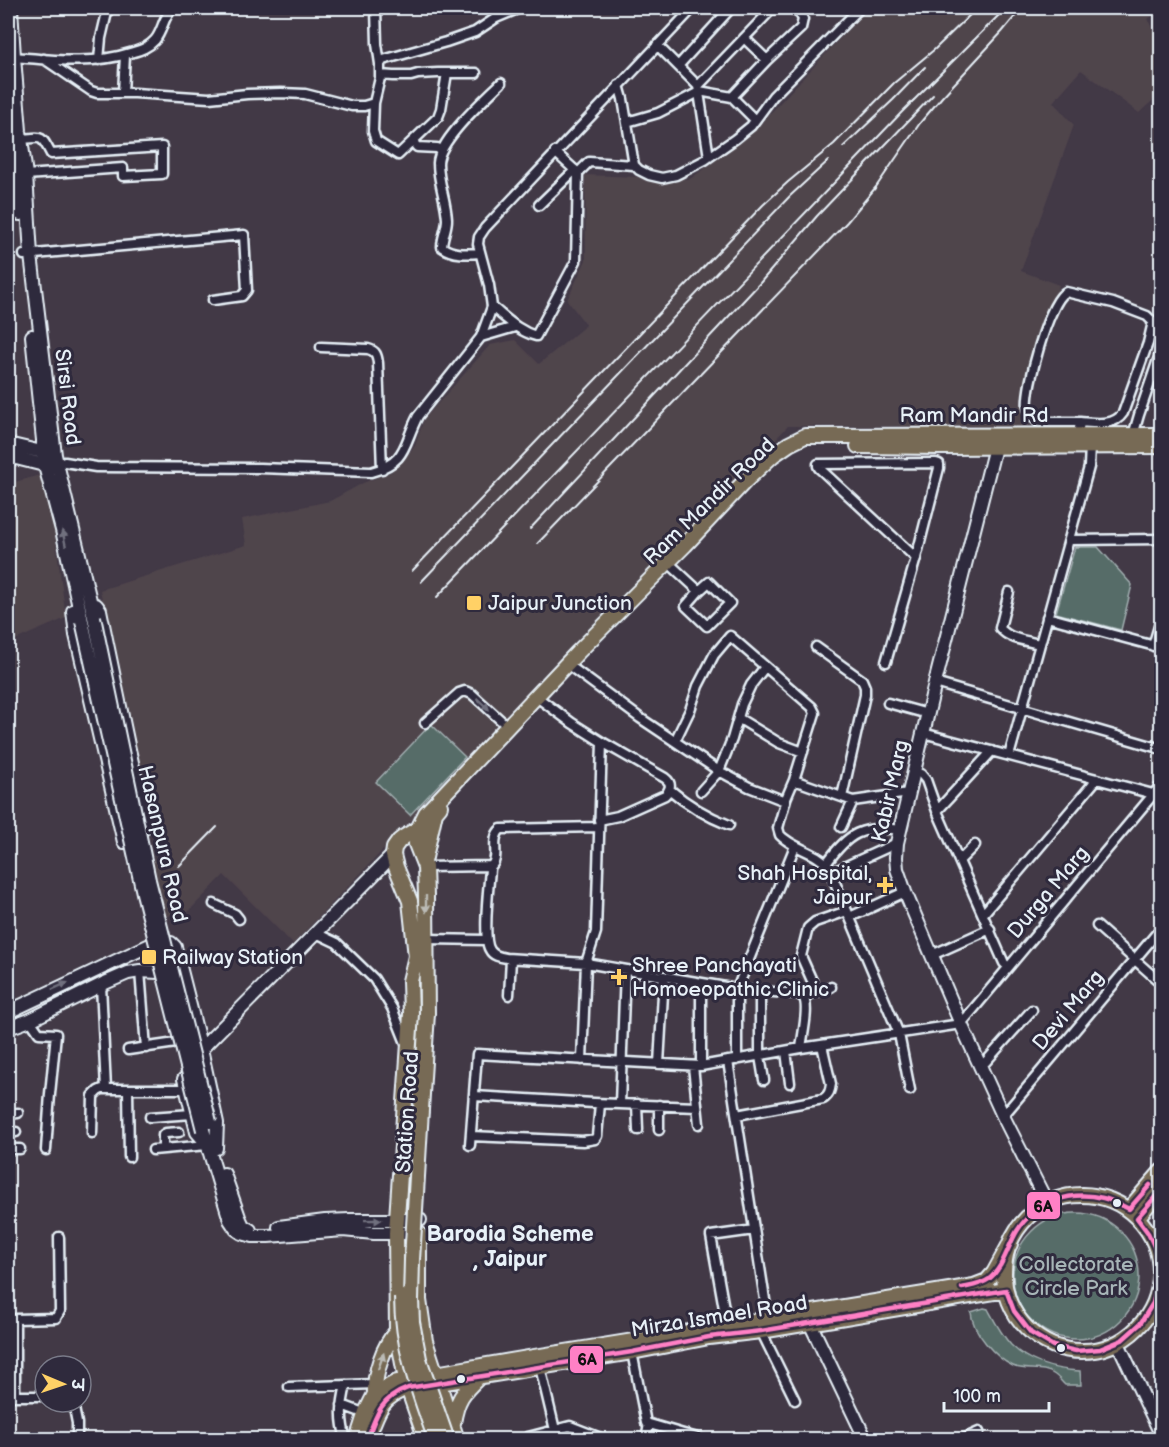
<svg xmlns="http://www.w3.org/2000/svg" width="1169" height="1447" font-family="'Balsamiq Sans','Playpen Sans Deva',sans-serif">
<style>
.built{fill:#4f444c}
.green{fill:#576c67;stroke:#a0aeb0;stroke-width:1.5}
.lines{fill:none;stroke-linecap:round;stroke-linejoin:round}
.street-casing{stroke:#e8f1f8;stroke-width:13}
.secondary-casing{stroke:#e8f1f8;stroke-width:16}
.primary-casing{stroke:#e8f1f8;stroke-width:18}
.street{stroke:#2f2a3d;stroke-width:8}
.secondary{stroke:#2f2a3d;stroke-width:12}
.primary{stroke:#776a54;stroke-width:14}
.rail{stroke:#e8f1f8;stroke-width:2}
.secondary-bridge-casing{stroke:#e8f1f8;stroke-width:16;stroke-linecap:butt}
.primary-bridge-casing{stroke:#e8f1f8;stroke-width:18;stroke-linecap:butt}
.secondary-bridge{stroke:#2f2a3d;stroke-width:12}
.primary-bridge{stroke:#776a54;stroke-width:14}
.bus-1-casing{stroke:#2f2a3d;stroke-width:9}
.bus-1{stroke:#ff80c5;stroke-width:4.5}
.oneway{fill:#70707e}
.oneway2{fill:#bbbbb6}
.poi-dot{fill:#ffd166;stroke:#2f2a3d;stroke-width:2}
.bus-dot{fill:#e8f1f8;stroke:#2f2a3d;stroke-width:2}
.labels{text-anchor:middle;stroke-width:6;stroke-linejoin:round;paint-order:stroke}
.street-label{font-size:21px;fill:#e8f1f8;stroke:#2f2a3d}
.poi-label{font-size:21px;fill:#e8f1f8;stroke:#2f2a3d;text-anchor:start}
.park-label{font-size:21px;fill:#a7b5b7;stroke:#2f2a3d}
.neighbourhood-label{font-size:22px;font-weight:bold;fill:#e8f1f8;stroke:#2f2a3d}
.line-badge{stroke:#2f2a3d;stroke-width:2}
.pale-badge-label{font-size:16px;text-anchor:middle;font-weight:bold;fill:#111}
</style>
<rect width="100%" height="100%" fill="#423946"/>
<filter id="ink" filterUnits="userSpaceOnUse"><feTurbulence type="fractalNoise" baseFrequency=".0167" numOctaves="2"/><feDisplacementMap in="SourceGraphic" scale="12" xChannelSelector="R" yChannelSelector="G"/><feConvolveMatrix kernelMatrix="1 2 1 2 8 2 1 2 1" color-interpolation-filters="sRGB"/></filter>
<g filter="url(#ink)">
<path class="built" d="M868,8H1161V10L1148,19L1161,50V93L1139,113L1081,70L1053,102L1074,125L1021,271L1059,285L1027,380L1028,427L788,426L701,518L293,944L224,875L188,912L144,921L133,882L157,856L100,590L246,545L242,519L330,501L363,483L391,472L415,446L424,419L490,345L515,340L539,364L586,325L567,300L586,260L585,175L690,179L751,134Z
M43,474L54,528L66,618L8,643V484Z"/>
<path class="green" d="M1075,547H1098L1132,585L1121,630L1056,613Z
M431,724L465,757L410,815L376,782Z
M1013 1276a63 63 0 1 1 126 0a63 63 0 1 1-126 0Z
M984,1308L988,1309C995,1322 1001,1334 1011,1345C1029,1363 1056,1370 1080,1371L1081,1385H1065C1062,1382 1058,1377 1055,1375C1043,1365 1026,1372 1013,1366C996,1358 972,1332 971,1312Z"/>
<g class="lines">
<g class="street-casing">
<path id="street" d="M376,8L377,44L380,64
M744,38L767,60L801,28L803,19L800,14L792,8
M657,45L698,86
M14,57C53,60 92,65 130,53C140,50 148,48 155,40C163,31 163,16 173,8
M44,59L91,91L97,93H135L209,98L247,94L281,93L305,94L352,106H364L374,103
M99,60L101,38L108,8
M678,66L731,8
M447,73L441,109L438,117L398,155L376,141L373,131L374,103L380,78V64L383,60L446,42L475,32L496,18L520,8
M380,75L393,76H411L418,74L438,73H476
M619,85L623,99L634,165L639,170L649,175L662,178L676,175L705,160L735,139L751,126L773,96L860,8
M699,91L732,97
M123,93L125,55
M755,120L732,97L767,60
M627,122L658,113L699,92
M22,139C43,137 41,135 51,154L162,147V174L123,176V168L26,175
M413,142L417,147L437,148
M709,157L698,86L773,8
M578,173L589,162L634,165
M539,205L575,170
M480,253C467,254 453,255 442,247C442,237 447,229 447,219C446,200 438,182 438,163C439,140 484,100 501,83
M24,255L244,235L247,290L242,296L213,300
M492,307C506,318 518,331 536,336L576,261L578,173L555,152
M481,337L515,327
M321,347L368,349C376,351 377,355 378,363L382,469
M1078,435L1080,422C1094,423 1114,427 1123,413L1148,343L1153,322L1147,316L1113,303L1066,292C1049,300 1025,389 1028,407C1029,414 1033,418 1039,422H1080
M1132,439L1139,415L1162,348
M65,462L96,467L260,468L371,472C408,462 403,444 418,416L481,337L492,307L489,285L478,244L479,237L485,228L693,8
M1069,540L1162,539
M672,566L699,591L709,582L730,603L707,626L686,606L699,591
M1009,592L1000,628C1008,639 1027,641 1040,644
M1047,617L1162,648
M1153,646L1162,616
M816,647L862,680L865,687V695L842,797
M886,662L916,558L939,468V464L936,463L818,464V466L819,468L916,558
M571,667L640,718L719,771L749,787L785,801L794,780L815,713L812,707L730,636L714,655L698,686L690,710L675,741
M935,683L1155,747L1162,750
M541,700L572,723L602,742L596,932L586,963L582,1060
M888,703L928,714
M738,718L779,743L803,752
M425,723L459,693L465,691L472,694L507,726
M923,733L1153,794
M1009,756L1089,467L1090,445
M914,772L921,774L926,780L937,811L1004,963L1008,967
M794,780L853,801L909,793
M669,789C689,806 706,816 729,825
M701,791L719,771L732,739L742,704L751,685L765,667
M786,799L778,828L780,835C793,849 816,851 828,866L899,1034L910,1090
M937,811L992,751
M599,820L618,816L665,795C671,789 672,783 665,778L602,742
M841,827L853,801
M959,861L975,845
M826,864C848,833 862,825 901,830
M491,866L490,869C489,884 482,939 490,950C493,956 500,957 506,958L586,963L737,989L798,994C800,995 801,996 803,997C810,1005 802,1038 801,1048
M425,867L491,866C501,857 489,839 501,829L599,827
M831,873L897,843
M214,904L235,914L239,919
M983,914L1097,779
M850,917L905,892
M1097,926L1162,984
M316,933L337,943L374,979L392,1008L406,1043
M426,939L486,940
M932,955L990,929
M140,971L146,1048
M101,985L106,1089
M760,991V1056L764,1080
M817,992L801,956L808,928L815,922L847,911
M509,995L511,959
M803,997L831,987
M30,1020L39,1033L56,1034L50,1094L46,1150
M128,1050L176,1043
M786,1051L790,1083
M737,1060V989L795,846
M728,1061L768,1319
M659,1064L664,976
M693,1066L699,1124
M701,1066V983
M981,1067L1032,1010
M128,1089L129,1157
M474,1096L594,1103L697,1107
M620,1104L625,970
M637,1104L638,1130
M8,1114L18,1113
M737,1115L823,1099C829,1095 830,1091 831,1084L822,1045
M1003,1116L1162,927
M150,1117L192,1114
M659,1130V1105
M8,1133L16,1132
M92,1133L93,1096L98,1091L102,1089H187
M471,1136L583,1141L595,1139L597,1136L600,1104
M470,1145L477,1054L701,1066L801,1048L961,1024L1162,784
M8,1149H20
M163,1149V1135L166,1133L179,1132
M153,1150L207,1145
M727,1325L711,1236L754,1230
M761,1331L795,1400
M632,1352L646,1423L704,1440
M540,1367L555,1430
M289,1387L375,1384
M8,1396H45
M15,1396V1319L56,1318L60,1311L59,1237
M70,1402L73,1403L77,1423V1440
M342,1405L366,1414
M346,1440C340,1418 341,1406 346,1385
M526,1440L528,1437L570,1426L606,1440
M646,1440L649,1424
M961,1440L979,1432"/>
</g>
<g class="secondary-casing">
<path id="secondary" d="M11,8L14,57L20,131L26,175L31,255L55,455L94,617
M12,127L20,214
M32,336L43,440V453L45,466L62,530L82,621
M997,439L935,683L897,843L896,857L897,869L905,892L961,1024L1003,1116L1047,1203
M8,444L50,454
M8,456L52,467
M73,611L76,635L124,842L136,839L146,824L128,745L100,610L96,605
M8,1012L150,945L162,942L171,943L175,947L201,1049L217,1123L216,1148L209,1151
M8,1028L30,1020L105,983L128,973L140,971L158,972
M196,1050L201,1049L393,855
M184,1079L197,1132L203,1139
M203,1130L230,1220L236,1229L242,1233L253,1236H268L343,1230L374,1233H419
M224,1174L239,1217L243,1226L250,1230
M279,1227L325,1221L350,1220H420
M1159,1286H1162
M810,1323L866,1440
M1118,1343L1162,1436"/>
</g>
<g class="primary-casing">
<path id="primary" d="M858,446L941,447L1162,446
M424,862L435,812L440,806
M417,966L410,901L396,867L393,855L394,848L399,841L404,837L419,828
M421,1110L427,1013L426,896L425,867L416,844L418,829L426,813L578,652L685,545L745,481L773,455L789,444L805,436L1162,435
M1004 1273a78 78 0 1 1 156 0a78 78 0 1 1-156 0Z
M1129,1209L1162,1171
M1137,1218L1162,1188
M419,1234V1300L425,1341L457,1440
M406,1380L397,1331L396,1233L411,1014L410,981L416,956
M408,1388L426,1440
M375,1394C374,1374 383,1346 397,1331
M453,1423C457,1399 462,1393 479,1377
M357,1440L366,1412L375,1394L397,1382L435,1374L534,1357L974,1286L987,1281L994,1273L1010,1244
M367,1440C376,1415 380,1396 408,1388L632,1352L709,1337L761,1331L1006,1290"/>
</g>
<use href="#street" class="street"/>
<use href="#secondary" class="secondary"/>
<use href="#primary" class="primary"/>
<path class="rail" d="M843,147L893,100L925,67
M530,529L760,283L817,216L933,95
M538,543L847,222L876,187L920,123L942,97L1002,32L1022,8
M412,571L763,205L788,182L834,144L894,83L935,49L977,8
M421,582L790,196L828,161
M437,597L902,112L1006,8
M179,866L217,827"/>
<g class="secondary-bridge-casing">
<path id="secondary-bridge" d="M94,617L149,880L210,1122
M82,621L143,893L203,1130"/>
</g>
<g class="primary-bridge-casing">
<path id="primary-bridge" d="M421,1110L412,1260L411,1300L412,1322L419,1359L447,1440
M402,1297C402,1347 419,1393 436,1440"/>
</g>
<use href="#secondary-bridge" class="secondary-bridge"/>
<use href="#primary-bridge" class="primary-bridge"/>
<g class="bus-1-casing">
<path id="bus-1" d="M962,1288C971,1286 981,1285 989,1279C1003,1268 1008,1246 1017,1231C1035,1202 1071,1190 1103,1198C1112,1200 1121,1205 1129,1209L1150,1185
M367,1440C376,1414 381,1398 408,1388L632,1352L709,1337L761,1331L1006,1290L1014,1311L1031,1333L1053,1346L1076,1351L1100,1349L1122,1340L1140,1324L1153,1303L1159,1277V1265L1155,1248L1148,1233L1137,1218L1162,1189"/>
</g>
<use href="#bus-1" class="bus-1"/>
</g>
<defs><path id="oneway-solid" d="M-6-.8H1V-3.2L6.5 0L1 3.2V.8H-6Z" transform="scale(1.5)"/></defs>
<g class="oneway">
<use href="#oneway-solid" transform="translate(64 538) rotate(-102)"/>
<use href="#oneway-solid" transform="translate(483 704) rotate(43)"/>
<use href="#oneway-solid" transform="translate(60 986) rotate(-24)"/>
<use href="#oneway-solid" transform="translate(373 1220) rotate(-1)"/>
</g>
<g class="oneway2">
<use href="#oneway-solid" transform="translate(426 904) rotate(90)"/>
<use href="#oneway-solid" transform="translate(381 1361) rotate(-71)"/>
</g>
</g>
<g class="poi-dot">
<rect x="466" y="595" width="16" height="16" rx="3"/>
<path d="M882 876h6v6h6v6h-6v6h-6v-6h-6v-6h6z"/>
<rect x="141" y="949" width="16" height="16" rx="3"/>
<path d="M616 968h6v6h6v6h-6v6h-6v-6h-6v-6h6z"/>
</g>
<g class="bus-dot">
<circle cx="1117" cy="1203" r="5"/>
<circle cx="1061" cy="1348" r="5"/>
<circle cx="461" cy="1379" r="5"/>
</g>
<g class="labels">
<g class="street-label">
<text transform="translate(68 397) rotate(83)" y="7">Sirsi Road</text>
<text x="974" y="422">Ram Mandir Rd</text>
<text transform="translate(709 501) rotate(-44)" y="7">Ram Mandir Road</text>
<text transform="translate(890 791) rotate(-77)" y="7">Kabir Marg</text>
<text transform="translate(163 844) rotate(77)" y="7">Hasanpura Road</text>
<text transform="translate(1048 892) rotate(-50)" y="7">Durga Marg</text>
<text transform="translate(1068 1010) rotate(-50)" y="7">Devi Marg</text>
<text transform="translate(407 1112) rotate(-86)" y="7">Station Road</text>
<text transform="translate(719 1316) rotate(-9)" y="7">Mirza Ismael Road</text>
</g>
<g class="poi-label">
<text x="488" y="610">Jaipur Junction</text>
<text x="872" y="880" text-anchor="end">Shah Hospital,<tspan x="872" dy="24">Jaipur</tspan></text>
<text x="162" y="964">Railway Station</text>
<text x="632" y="972">Shree Panchayati<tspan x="632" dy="24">Homoeopathic Clinic</tspan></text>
</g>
<g class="park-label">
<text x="1076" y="1271">Collectorate<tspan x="1076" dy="24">Circle Park</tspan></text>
</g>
<g class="neighbourhood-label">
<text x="510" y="1241">Barodia Scheme<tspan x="510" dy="25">, Jaipur</tspan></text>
</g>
</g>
<g class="line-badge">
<rect x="1026" y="1191" width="35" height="29" rx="6" fill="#ff80c5"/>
<rect x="569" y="1345" width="35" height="29" rx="6" fill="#ff80c5"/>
</g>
<g class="pale-badge-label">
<text x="1043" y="1212">6A</text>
<text x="587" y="1365">6A</text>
</g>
<rect width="1169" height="1447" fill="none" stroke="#2f2a3d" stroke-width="30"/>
<rect x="15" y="15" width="1139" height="1417" fill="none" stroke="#e8f1f8" stroke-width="2" filter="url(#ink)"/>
<g transform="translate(63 1384) rotate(92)"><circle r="28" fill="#2f2a3d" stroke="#797a88" stroke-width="1.5"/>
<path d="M0-4.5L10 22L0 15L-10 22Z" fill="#ffd166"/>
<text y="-9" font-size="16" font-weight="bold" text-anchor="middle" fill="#e8f1f8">उ</text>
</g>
<path d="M944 1402v9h105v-9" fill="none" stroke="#e8f1f8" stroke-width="3"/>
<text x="953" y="1402" font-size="18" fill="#e8f1f8" stroke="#2f2a3d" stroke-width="4.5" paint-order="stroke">100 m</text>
</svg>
